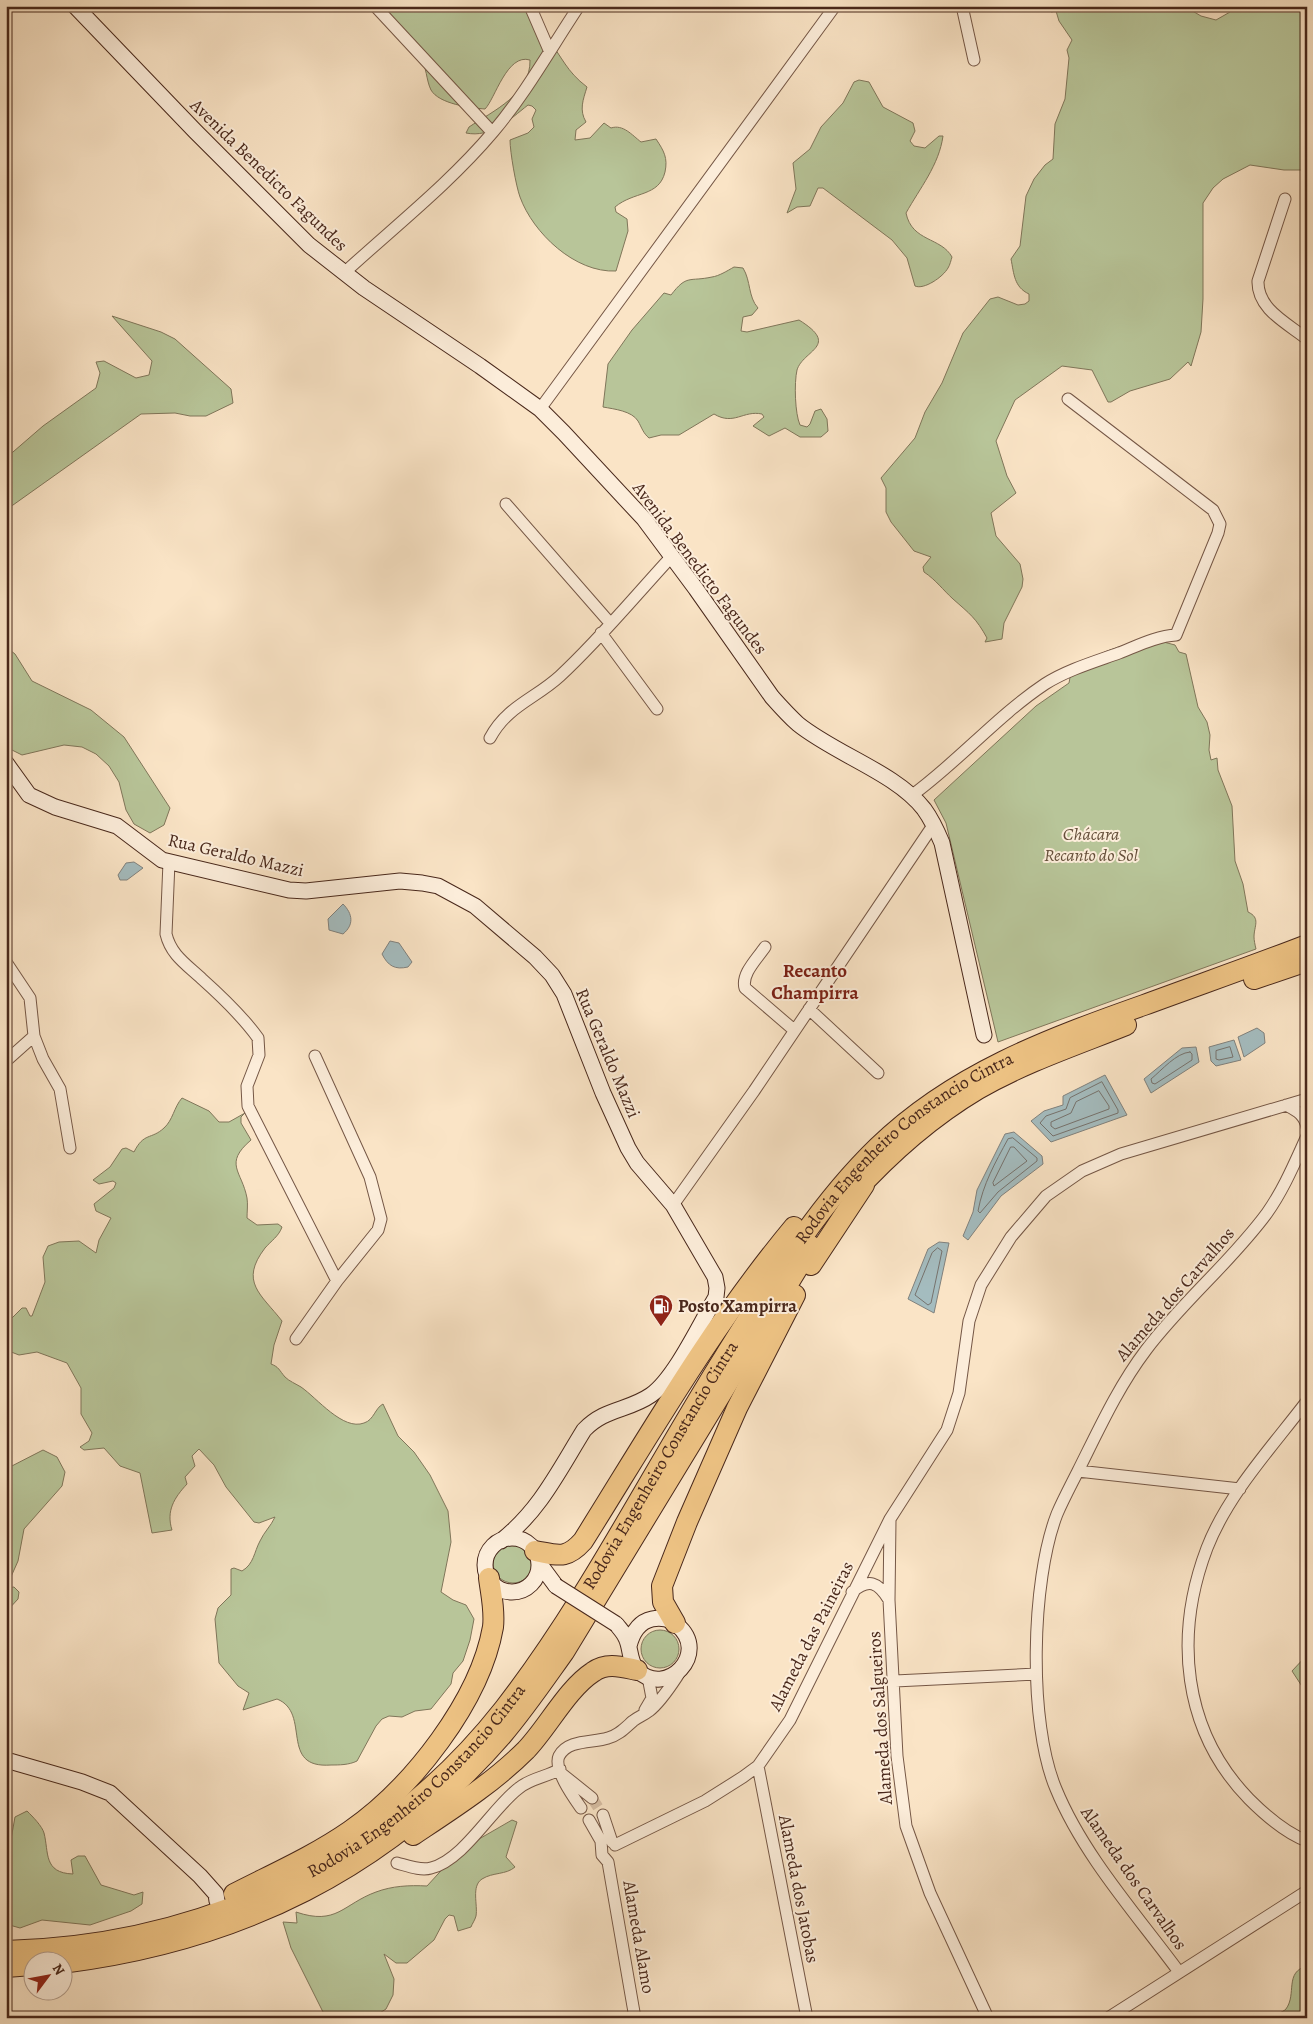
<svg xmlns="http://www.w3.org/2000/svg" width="1313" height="2024" font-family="Alegreya,serif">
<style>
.green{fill:#b8c599;stroke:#80765a}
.water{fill:#a4bcbf;stroke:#80817d}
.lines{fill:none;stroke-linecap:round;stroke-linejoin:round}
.shore{stroke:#76726d;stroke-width:1}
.street-tunnel{stroke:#d7bea4;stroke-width:11;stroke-dasharray:11 5.5;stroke-linecap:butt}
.street-casing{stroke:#755746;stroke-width:13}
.secondary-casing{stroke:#49281b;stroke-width:17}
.highway-casing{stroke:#49281b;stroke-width:22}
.street{stroke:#fcedda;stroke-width:11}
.secondary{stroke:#fcedda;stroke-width:15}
.highway{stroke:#edc283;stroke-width:20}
.secondary-bridge-casing{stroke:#49281b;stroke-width:17;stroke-linecap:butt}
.secondary-bridge{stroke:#fcedda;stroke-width:15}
.labels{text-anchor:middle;stroke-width:4;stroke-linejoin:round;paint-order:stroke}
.street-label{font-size:18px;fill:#49281b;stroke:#fcedda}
.park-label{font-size:18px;font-style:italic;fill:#654f3a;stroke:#fcedda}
.poi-label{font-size:18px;font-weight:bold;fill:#49281b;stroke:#fcedda;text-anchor:start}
.neighbourhood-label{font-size:19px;font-weight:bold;fill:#7a1f14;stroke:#fcedda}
</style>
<rect width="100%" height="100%" fill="#fae4c6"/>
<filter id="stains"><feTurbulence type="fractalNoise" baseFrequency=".004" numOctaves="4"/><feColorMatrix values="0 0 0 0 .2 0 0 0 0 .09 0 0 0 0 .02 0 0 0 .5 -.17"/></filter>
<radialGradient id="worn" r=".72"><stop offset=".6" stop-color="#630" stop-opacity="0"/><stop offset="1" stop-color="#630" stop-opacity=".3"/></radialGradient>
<path class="green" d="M378,6H524C530,19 538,27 547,38C563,58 566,71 587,87C583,100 579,110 586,122L576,130L575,140L590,138L604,123L611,128C623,124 632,135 641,142L656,139C664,151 668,158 665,172C659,197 634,191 615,207L616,212L627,219L628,231L616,271C575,273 533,233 520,197C516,186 510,152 510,140L528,133L534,127L532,119L536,110L532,106L528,105C509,120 491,138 466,133L469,127C493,111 531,94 530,60C507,53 495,99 485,109C471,108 439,104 431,90C426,80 427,67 420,57C409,39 391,23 378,6Z
M1048,6H1184L1201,16L1216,20L1230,12L1233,6H1307V170H1284L1250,165L1223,179L1213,188L1203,203V299L1201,332L1191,366L1188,362L1170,379L1130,391L1111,402H1108L1092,370L1062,366L1015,400L996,441L1007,476L1016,493L991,513L996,536L1020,564L1023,579L1022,587L1004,623L1002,639L985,642L987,638C976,618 970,614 953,599C943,590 936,580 924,572L923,567L931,557L914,551L891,522L886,512V488L881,478L915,438L925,412L942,383L963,333L990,299L998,297L1018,305L1025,304L1029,301V294C1014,287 1014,274 1011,259L1020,246L1026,196L1034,179L1045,165L1053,159L1055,124L1065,99L1069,58L1067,50L1072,40L1059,21L1056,11L1051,12Z
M859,80L869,82L883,107L913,123L915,131L910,141L914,146L925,148L939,136H943C939,165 920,188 906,213C912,242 941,237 952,257C951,260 950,265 948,268C943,277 924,290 915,286L907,258L892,240L823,188H818L810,206L797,207L787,213L796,189L793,163L810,149L821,127L843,103L854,82Z
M734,267L743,268C751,281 748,297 758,308L752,315L743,317L741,331L747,332L799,320C841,346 803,350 797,370C794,383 795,414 800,425L807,427L810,424L815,411L821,409L827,419L828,431L821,437H800L785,428L769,436L753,426L764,417L762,414C743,410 734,426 714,414L679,435H661L649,438C643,433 642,428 638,421C632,411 614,409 603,407L608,364L632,330L664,293L671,295C687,274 689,282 712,277C719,276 727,271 734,267Z
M112,316L161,332L175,339L231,389L233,403L206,416H190L175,413L141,414L6,510V458L43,426L96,388L100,373L96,362L104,361L136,378L149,375L152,361Z
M1156,640L1175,645L1179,652L1186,654L1198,707L1207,722L1210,735L1209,750L1211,760L1217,758L1218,770L1232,806L1235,861L1243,884L1248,912C1261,918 1254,926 1254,937C1254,940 1255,945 1256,949L998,1042L946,823L934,800L1036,706L1069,683L1071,672C1094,653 1126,642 1156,640Z
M6,647L15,654L32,681L91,710L124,737L170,808L164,825L150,833L134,824L126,810L119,782L109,766L96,754L82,747L64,745L22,755L6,747Z
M182,1098L209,1111L219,1122H229L245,1113L241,1117V1123L251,1140C223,1164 242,1171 247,1198C248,1204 247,1212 247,1218L257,1225L278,1224L282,1227C279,1236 271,1241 265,1248C239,1282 261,1294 282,1321L274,1345L271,1364C279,1367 279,1370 285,1377C289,1381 296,1384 301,1387C317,1398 343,1431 364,1423C374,1420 375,1408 383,1404L398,1436L414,1452L430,1475L448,1511L451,1542L441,1592L453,1600L466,1605L474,1619L470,1640L463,1661L453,1673L451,1684L431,1709L415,1711L402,1717L389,1716L382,1719L376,1726L357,1761C349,1765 339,1765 331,1765C278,1769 312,1713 277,1699L243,1710L249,1693L238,1686L219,1663L215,1619L218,1608L231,1595V1569L234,1568L242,1571C254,1564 254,1552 260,1541C264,1532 271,1526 275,1517L259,1523L254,1522L226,1487L214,1465L199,1449L192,1456L195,1466L185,1477L187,1484C174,1498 166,1511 172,1530L152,1533L140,1473L120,1466L104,1448L84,1450L80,1447L89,1441L92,1433L81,1414V1388L67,1363L37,1352L19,1355L6,1350V1324L22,1308H26L30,1316H32L45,1282L43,1257L48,1246L59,1242L79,1241L96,1253L99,1240L111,1218L96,1211L94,1204L114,1188L116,1183L113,1181L99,1184L93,1180L110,1167L122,1149L126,1148L134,1152C144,1132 151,1140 164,1128C173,1120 174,1107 182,1098Z
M43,1450L57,1457L65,1472L62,1486L24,1529L18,1561L6,1588L14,1587L19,1592L18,1599L6,1612V1469Z
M493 1563a20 20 0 1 1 40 0a20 20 0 1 1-40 0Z
M641 1649a19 19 0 1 1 38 0a19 19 0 1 1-38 0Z
M1307,1655V1694L1292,1671Z
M27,1811C33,1817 42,1826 44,1833C49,1852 43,1873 73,1874L71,1860L78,1856H85L101,1885L134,1895L143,1892L142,1904L131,1911L90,1925L42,1920L20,1928L6,1924V1867L15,1817Z
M512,1820L517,1822L506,1857L515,1867C506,1875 493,1872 482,1879C471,1886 478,1905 476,1916C475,1920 472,1924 471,1927L458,1931L454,1916L449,1915L445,1919L434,1940L407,1963H396L384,1954L394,1979L393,1995L386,2009L372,2018H326L291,1948L283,1922L297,1923L296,1912C337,1926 343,1904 376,1892C392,1886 409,1885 427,1886L460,1850Z
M1307,1966V2018H1268C1273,2015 1282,2013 1286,2009C1297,1994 1284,1972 1307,1966Z"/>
<path class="water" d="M134,862L143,868L127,880H120L118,875L126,863Z
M343,904C353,914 354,925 343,934L329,930L328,919Z
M390,941L399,943L412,962L408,967C395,970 388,966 382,954Z
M1257,1028L1264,1033L1265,1043L1244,1057L1238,1037Z
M1234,1040L1241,1060L1216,1066L1211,1061L1209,1047Z
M1196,1047L1199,1062L1151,1093L1144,1079L1182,1048Z
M1105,1075L1127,1115L1051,1142L1031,1121L1044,1111L1063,1105V1096Z
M1014,1132L1042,1156L1043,1164L1001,1196L968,1240L963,1236L973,1212L977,1190L1005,1134Z
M939,1242L949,1243L934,1313L908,1299L928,1249Z"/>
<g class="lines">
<path class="shore" d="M1230,1047L1233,1057L1219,1060L1216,1059V1051Z
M1190,1052L1192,1054V1060L1155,1084L1152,1083L1151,1079C1162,1070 1176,1053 1190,1052Z
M1102,1082L1118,1110V1113L1053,1136L1040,1123L1046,1116L1066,1109L1070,1098Z
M1099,1091L1109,1106V1109L1055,1129L1051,1126V1122L1071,1113L1076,1102Z
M1013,1138L1037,1158V1161L998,1192L980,1213L978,1211C983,1184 995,1163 1008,1139Z
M1011,1147H1014L1027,1161L994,1186L993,1183Z
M938,1248L942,1251L931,1303L928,1305L915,1295L932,1253Z"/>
<path class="street-tunnel" d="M592,1798L603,1815"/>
<g class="street-casing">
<path id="street" d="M375,6L492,132
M530,6L549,50
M962,6L974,60
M1285,199L1258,281C1257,309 1287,323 1307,339
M344,273C394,227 449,184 493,132C526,93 551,48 579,6
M540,409L835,6
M506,504L610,623
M601,633L657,709
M490,738C507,706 535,699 560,676C600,639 635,596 672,556
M911,796C958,762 997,716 1045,684C1067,670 1094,662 1119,653C1137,646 1157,636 1176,635L1218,533L1220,524L1213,510L1068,399
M169,862L166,934C171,955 186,964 202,979C221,996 243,1017 258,1038L259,1055L247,1086L248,1106L337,1281
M765,947C757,959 741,974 745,988L794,1030
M6,962L30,998L34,1036L43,1059L60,1089L70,1148
M809,1009L878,1073
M6,1061L34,1036
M1286,1105C1297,1111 1304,1114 1307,1127
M673,1205L754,1091L934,824
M296,1339L337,1281L378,1230L381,1219L370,1177L315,1056
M1307,1401C1272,1447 1228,1494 1207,1548C1174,1635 1182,1730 1249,1799C1265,1815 1285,1833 1307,1841
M1078,1471L1240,1489
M890,1520L889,1600L897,1756L906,1826L930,1893L988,2018
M852,1592C869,1578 878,1582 889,1600
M895,1681L1036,1674
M645,1710L652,1698L648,1677
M758,1766L807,2018
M562,1774L592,1798
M581,1808C574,1798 553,1769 559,1756C568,1739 593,1743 608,1738C619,1735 625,1728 633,1721C638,1717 644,1715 649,1711C661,1702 672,1684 680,1672
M603,1815L612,1842
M589,1820L601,1841L602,1855L608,1862L635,2018
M615,1845L705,1801L743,1777L758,1766L790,1720L890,1519L947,1430L959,1393L969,1321L981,1285L1011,1237L1046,1196L1082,1171L1121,1154L1307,1099
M397,1863C408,1866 421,1871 431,1868C464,1860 493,1807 519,1788C531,1778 547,1777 560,1769
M1179,1972C1137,1915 1083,1855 1056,1789C1028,1723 1031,1581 1057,1514C1063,1500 1071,1485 1078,1471C1099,1429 1118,1387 1146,1350C1183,1301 1231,1262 1267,1213C1284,1189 1295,1162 1307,1136
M1108,2018L1307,1891"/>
</g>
<g class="secondary-casing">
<path id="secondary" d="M75,6L195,131L309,245L364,288L480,366L540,409L564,433L644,519L696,589L772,697C780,706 789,716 798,724C835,754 896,773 924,809C932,820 937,831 942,843L984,1035
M6,763L29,795L55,807L117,826L162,860L289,890L306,891L400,881L422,883L438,886L475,906L535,957L552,975L564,994L603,1093L628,1148L637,1163L673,1205L715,1277L717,1288L716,1297C700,1324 675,1378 651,1395C628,1411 605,1408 584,1430C558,1472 540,1510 501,1541
M485 1565a27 27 0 1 1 54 0a27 27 0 1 1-54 0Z
M539,1563L556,1586
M617,1625C620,1629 624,1633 626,1638C631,1648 629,1661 637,1670C666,1699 711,1653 677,1625C671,1619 661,1617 652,1619C638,1622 632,1634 629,1646
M6,1760L82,1782L110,1793L200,1876L216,1894L217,1901"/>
</g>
<g class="highway-casing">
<g id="highway">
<path d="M1254,979L1307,961"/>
<path d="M852,1195C889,1154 931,1117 978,1089C1025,1062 1076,1045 1126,1025"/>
<path d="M811,1265L864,1185"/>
<path d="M535,1551C558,1555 566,1560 583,1541C650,1434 713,1324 794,1227"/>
<path d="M675,1623L663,1602L662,1586L687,1522L737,1408L795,1295"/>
<path d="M413,1835C452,1809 493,1783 526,1750C548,1727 567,1689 593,1672C607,1662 622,1667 637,1670"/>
<path d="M234,1894C273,1874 314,1856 350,1831C412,1788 480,1701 493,1627C495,1610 491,1594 489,1578"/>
<path id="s1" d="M6,1951C201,1946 383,1863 504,1709C588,1601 652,1472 725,1356C771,1283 816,1207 878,1147C953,1074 1048,1039 1144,1005C1198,985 1253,966 1307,945"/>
<path d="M62,1963C239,1941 386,1869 503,1734C525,1708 544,1680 564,1652L811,1246"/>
<path d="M6,1967L32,1965"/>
</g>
</g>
<use href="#street" class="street"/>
<use href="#secondary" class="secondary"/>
<use href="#highway" class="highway"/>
<g class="secondary-bridge-casing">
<path id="secondary-bridge" d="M556,1586L616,1624"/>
</g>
<use href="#secondary-bridge" class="secondary-bridge"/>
</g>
<defs>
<g id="fuel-pin" transform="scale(1.25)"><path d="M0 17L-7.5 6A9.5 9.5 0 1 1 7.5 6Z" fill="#8f2418" stroke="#fcedda"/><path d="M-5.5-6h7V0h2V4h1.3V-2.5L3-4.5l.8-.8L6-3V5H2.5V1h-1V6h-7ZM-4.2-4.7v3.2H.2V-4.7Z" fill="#fff"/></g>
</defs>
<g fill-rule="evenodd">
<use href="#fuel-pin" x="661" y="1306"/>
</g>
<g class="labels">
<g class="street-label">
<text transform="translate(269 175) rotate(44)" y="6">Avenida Benedicto Fagundes</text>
<text transform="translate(700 568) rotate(53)" y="6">Avenida Benedicto Fagundes</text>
<text transform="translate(236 855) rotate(13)" y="6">Rua Geraldo Mazzi</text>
<text transform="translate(608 1053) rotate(67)" y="6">Rua Geraldo Mazzi</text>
<text dy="6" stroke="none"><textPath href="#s1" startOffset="1268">Rodovia Engenheiro Constancio Cintra</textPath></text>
<text transform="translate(1175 1294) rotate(-49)" y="6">Alameda dos Carvalhos</text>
<text dy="6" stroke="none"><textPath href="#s1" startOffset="862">Rodovia Engenheiro Constancio Cintra</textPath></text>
<text transform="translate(811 1636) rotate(-63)" y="6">Alameda das Paineiras</text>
<text transform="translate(880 1718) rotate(-94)" y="6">Alameda dos Salgueiros</text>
<text dy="6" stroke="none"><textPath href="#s1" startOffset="458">Rodovia Engenheiro Constancio Cintra</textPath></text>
<text transform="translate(1134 1878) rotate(55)" y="6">Alameda dos Carvalhos</text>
<text transform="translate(799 1889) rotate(79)" y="6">Alameda dos Jatobas</text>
<text transform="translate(639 1937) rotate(80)" y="6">Alameda Alamo</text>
</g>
<g class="park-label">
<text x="1091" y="840">Chácara<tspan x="1091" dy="21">Recanto do Sol</tspan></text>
</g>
<g class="poi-label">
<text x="678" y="1312">Posto Xampirra</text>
</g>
<g class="neighbourhood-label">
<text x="815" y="977">Recanto<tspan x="815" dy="22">Champirra</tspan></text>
</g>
</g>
<rect width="1313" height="2024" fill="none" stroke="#fae4c6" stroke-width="25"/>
<rect x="8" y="8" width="1298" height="2009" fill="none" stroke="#49281b" stroke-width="2.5"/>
<rect x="12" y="12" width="1288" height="1999" fill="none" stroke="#49281b"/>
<g transform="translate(48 1976) rotate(58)"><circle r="24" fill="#fcedda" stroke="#b49e8e"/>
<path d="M0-4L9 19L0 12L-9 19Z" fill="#8f2418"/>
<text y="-8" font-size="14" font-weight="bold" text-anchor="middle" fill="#49281b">N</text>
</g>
<rect width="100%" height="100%" filter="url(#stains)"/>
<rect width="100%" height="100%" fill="url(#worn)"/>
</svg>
